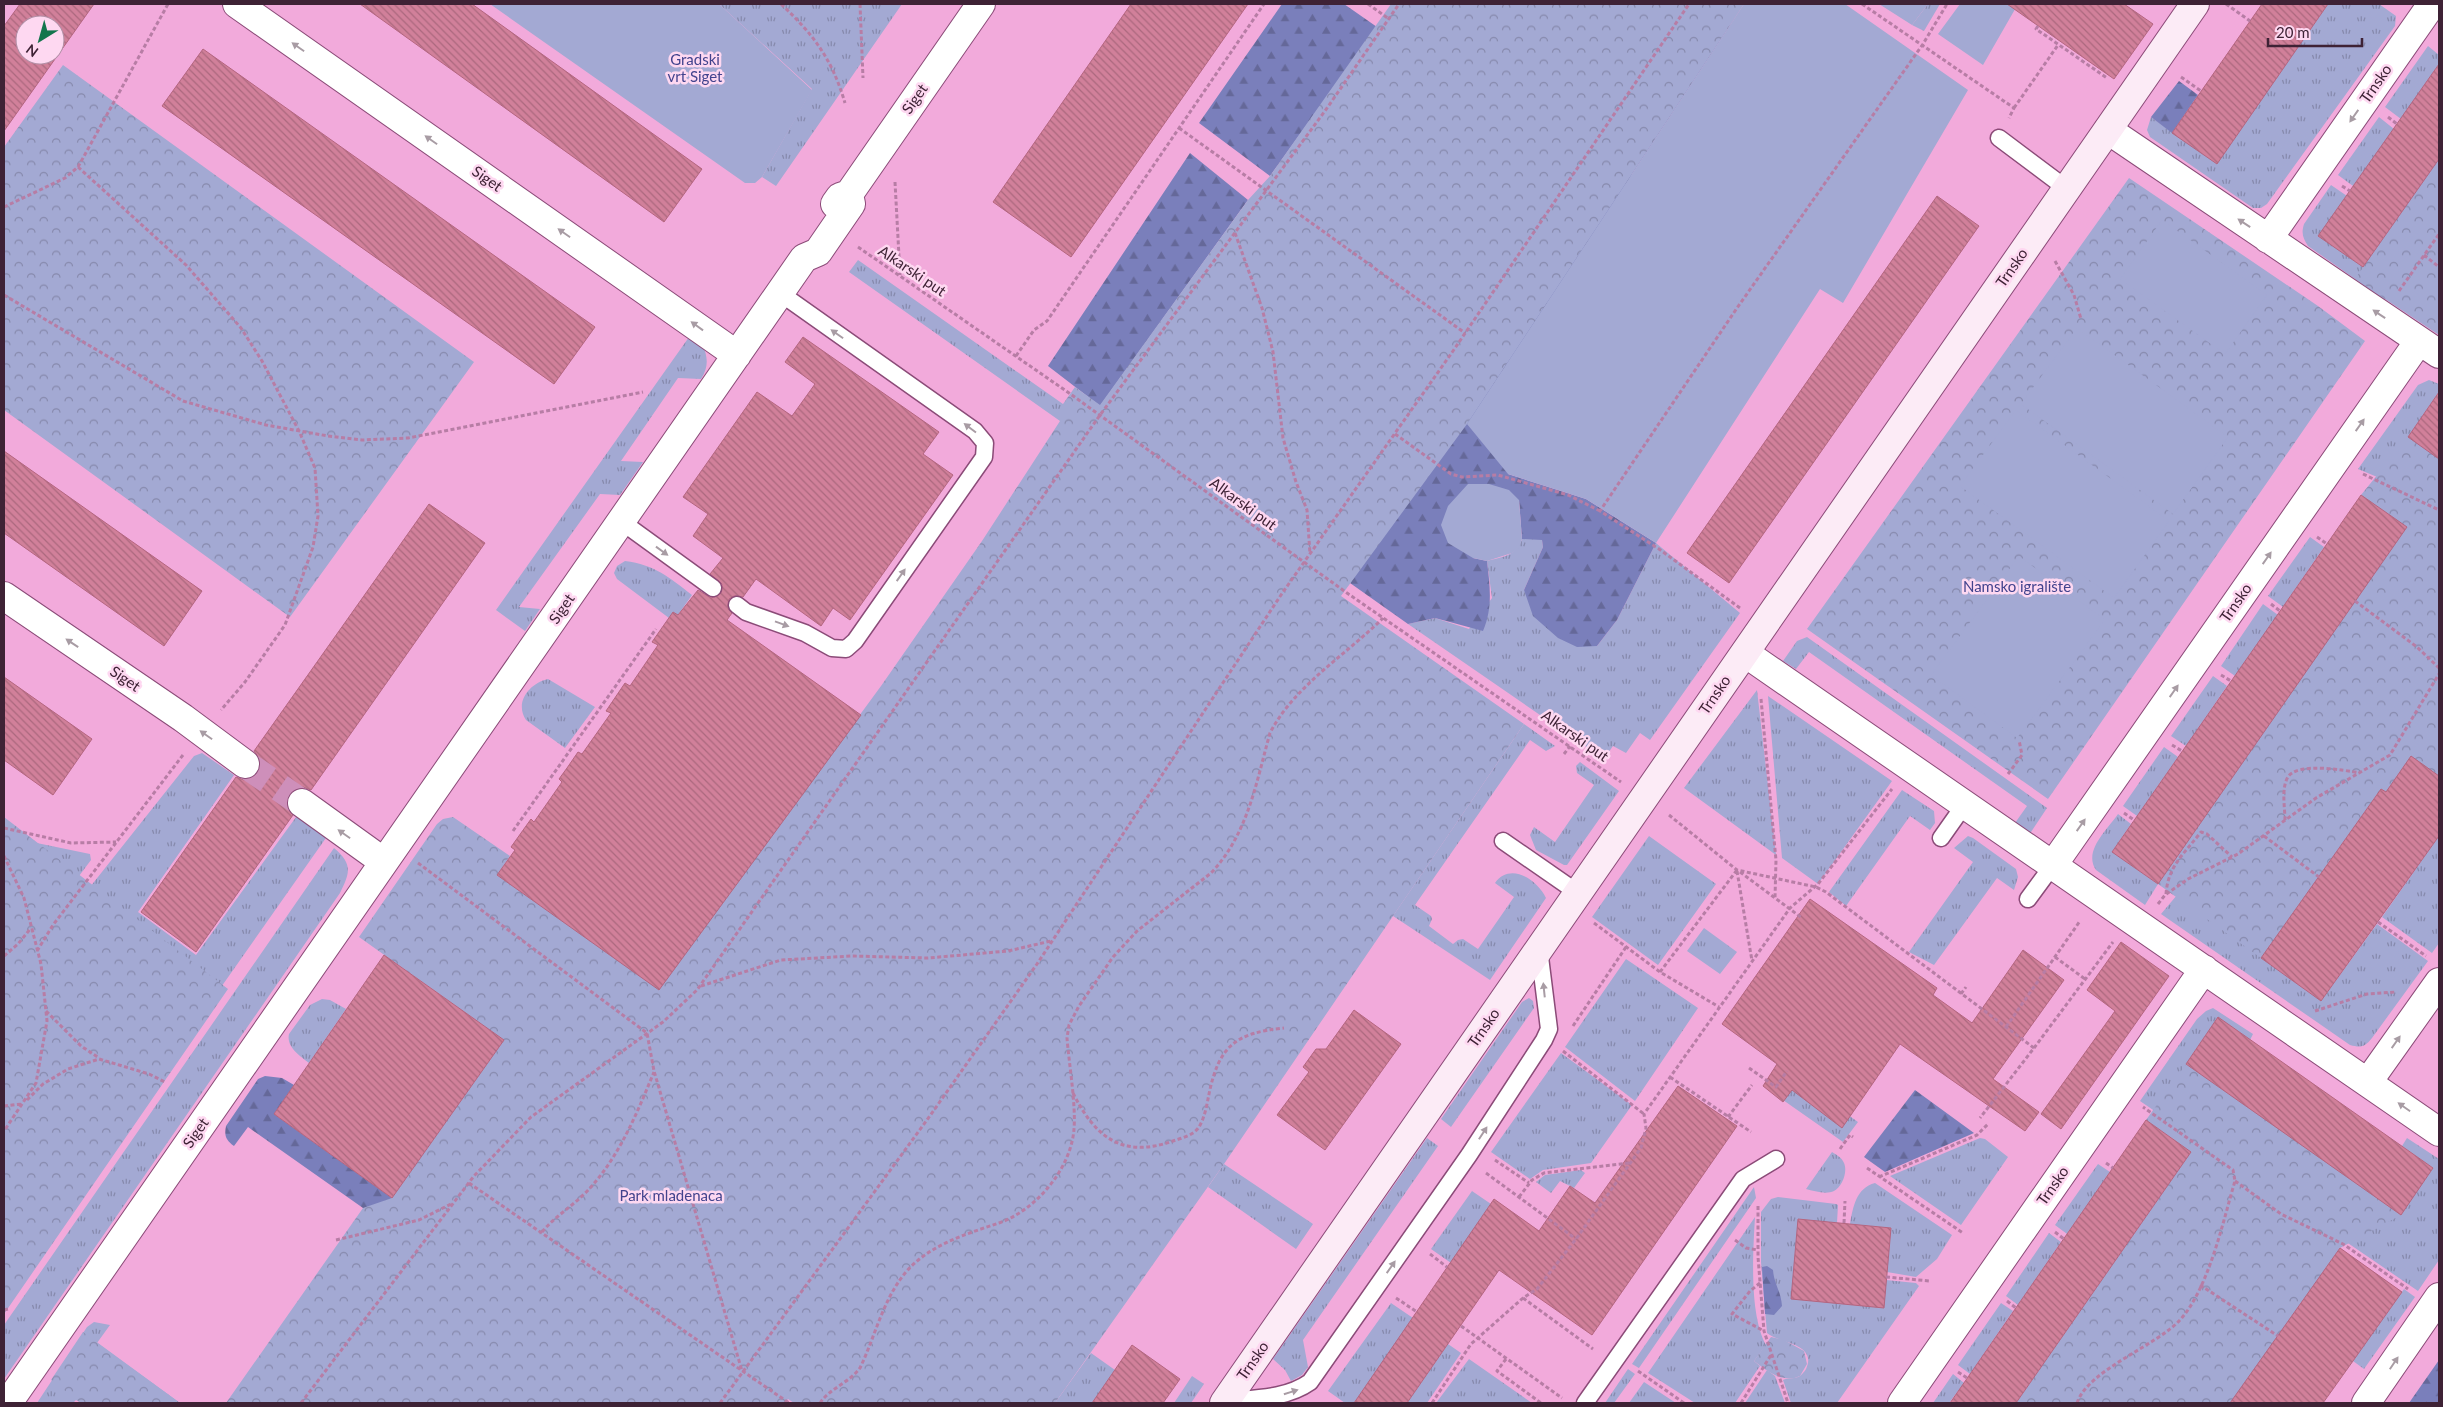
<svg xmlns="http://www.w3.org/2000/svg" width="2443" height="1407" font-family="Lato,sans-serif">
<style>
.grass{fill:url(#grass-tufts)}
.forest{fill:url(#forest-firs)}
.park{fill:url(#park-crowns)}
.garden{fill:#a3a9d3}
.building{fill:url(#building-back-hatch);stroke:#b4657f;fill-rule:evenodd}
.lines{fill:none;stroke-linecap:round;stroke-linejoin:round}
.street-tunnel{stroke:#ce8fba;stroke-width:28;stroke-dasharray:28 14;stroke-linecap:butt}
.lane-casing{stroke:#8b4b78;stroke-width:19}
.street-casing{stroke:#8b4b78;stroke-width:30}
.secondary-casing{stroke:#8b4b78;stroke-width:30}
.path{stroke:#b77da5;stroke-width:3;stroke-dasharray:4 2.5;stroke-linecap:butt}
.lane{stroke:#fff;stroke-width:16}
.street{stroke:#fff;stroke-width:28}
.secondary{stroke:#fcebf6;stroke-width:28}
.oneway{fill:#a89ca4}
.labels{text-anchor:middle;stroke-width:5;stroke-linejoin:round;paint-order:stroke}
.park-label{font-size:15px;fill:#42438d;stroke:#fed8f1}
.street-label{font-size:15px;fill:#3e2235;stroke:#fed8f1}
</style>
<defs>
<pattern id="grass-tufts" width="24" height="20" patternUnits="userSpaceOnUse" patternTransform="scale(1.25)"><rect width="24" height="20" fill="#a3a9d3"/><path d="M3 7l-1-3M5 7V3M7 7l1-3M15 17l-1-3M17 17v-4M19 17l1-3" fill="none" stroke="#8689ac"/></pattern>
<pattern id="forest-firs" width="22" height="20" patternUnits="userSpaceOnUse" patternTransform="scale(1.25)"><rect width="22" height="20" fill="#7a7fbb"/><path d="M5 1l3.5 6h-7zM16 11l3.5 6h-7z" fill="#656899"/></pattern>
<pattern id="park-crowns" width="20" height="18" patternUnits="userSpaceOnUse" patternTransform="scale(1.25)"><rect width="20" height="18" fill="#a3a9d3"/><path d="M2 6a3 3 0 1 1 6 0M12 15a3 3 0 1 1 6 0" fill="none" stroke="#8689ac"/></pattern>
<pattern id="building-back-hatch" width="6" height="6" patternUnits="userSpaceOnUse" patternTransform="scale(1.25)"><rect width="6" height="6" fill="#d1809a"/><path d="M-1 5l2 2M0 0l6 6M5-1l2 2" fill="none" stroke="#ab687e"/></pattern>
</defs>
<rect width="100%" height="100%" fill="#f2aadb"/>
<path class="grass" d="M719,4H902L776,186L762,177L812,89Z
M1928,4H1940L1924,31L1912,25Z
M2328,4H2379L2396,16L2395,26L2267,204L2261,208H2253L2150,137L2147,130L2151,117L2217,163Z
M2428,46L2439,55V64L2401,119L2385,107Z
M2379,117L2394,129L2353,186L2338,175Z
M2439,159L2385,300L2308,246C2303,238 2301,234 2304,224L2331,185L2347,196L2319,236L2363,267Z
M858,260L1063,404L1066,442L1060,421L849,272Z
M694,330C704,346 713,361 701,379L678,378L621,461L643,462L620,495L600,494L519,607L540,609L525,631L496,610Z
M2429,380L2439,384V392L2408,437L2439,459L2394,484L2358,469L2418,385Z
M2310,537L2324,547L2283,607L2268,596Z
M1522,539H1542L1543,547L1524,590L1597,646L1617,620L1656,543L1740,613L1650,740L1640,733L1626,753L1613,746L1604,759L1408,624L1435,618L1469,629L1492,598L1487,561C1502,557 1516,556 1522,539Z
M625,561C655,565 669,577 692,595L678,615L669,618L617,579L614,573L617,566Z
M2263,604L2278,615L2235,676L2221,666Z
M1807,637L2047,808L2029,835L2015,823L2027,806L1809,652L1796,669L1783,661L1797,641Z
M2213,676L2227,686L2186,746L2171,736Z
M548,679L595,707L565,748L526,720C514,702 530,683 548,679Z
M1757,690L1776,855L1684,788Z
M1768,696L1892,781L1818,884L1782,858Z
M1524,724L1555,746L1546,751L1530,740L1415,905L1431,916L1432,919L1429,926L1453,944L1458,940L1463,939L1478,949L1514,897L1495,883C1510,862 1537,879 1546,898L1490,980L1393,916Z
M2164,747L2178,757L2137,816L2123,806Z
M202,753L234,775L138,912L196,955L299,813L328,835L212,1000L67,916L194,756Z
M1580,762L1619,791L1567,865H1564L1536,850L1530,835L1534,827L1555,842L1594,785L1577,773L1576,766Z
M1902,790L1934,811L1935,823L1930,830L1910,816L1846,906L1829,892Z
M2118,814L2131,824L2112,852L2158,884L2145,905L2096,870C2083,851 2107,830 2118,814Z
M1649,836L1716,884L1658,965L1592,917Z
M1968,836L1973,838L2016,869L2018,877L2014,890L1997,878L1934,965L1909,952L1973,862L1954,848Z
M2439,836V943L2432,953L2382,917Z
M32,842L90,854L91,860L64,896Z
M334,848C353,864 350,873 340,893L4,1379V1325Z
M2316,880L2261,958L2321,1001L2377,924L2428,961L2372,1038C2365,1047 2361,1048 2350,1045L2161,914L2177,895Z
M1704,928L1737,952L1720,974L1687,951Z
M1626,959L1698,1008L1635,1101L1565,1047Z
M1529,998L1533,1001L1534,1008L1451,1127L1441,1119L1522,1002Z
M322,999L330,1000L346,1009L309,1063C300,1056 286,1047 289,1034L310,1005Z
M2213,1008L2253,1034L2250,1040L2218,1017L2186,1064L2401,1214L2433,1168L2402,1146L2407,1138L2439,1159V1260L2418,1291L2140,1101L2197,1019L2206,1011Z
M1561,1053L1632,1105L1591,1163L1543,1170L1530,1179L1491,1152Z
M1778,1065L1858,1122L1843,1142L1763,1086Z
M1427,1138L1438,1146L1303,1340L1308,1367L1302,1375L1291,1381L1285,1370L1273,1359Z
M1980,1138L1985,1139L2008,1157L1961,1225L1890,1176Z
M1832,1152C1837,1155 1842,1158 1844,1163C1848,1172 1842,1187 1834,1191C1826,1195 1814,1191 1806,1189Z
M1224,1164L1313,1224L1296,1249L1208,1187Z
M2098,1164L2110,1172L2067,1234L2055,1225Z
M1581,1170L1585,1173L1574,1188L1560,1181L1551,1193L1536,1182L1545,1175Z
M1875,1183L1952,1235L1937,1259L1916,1277L1887,1272L1891,1228L1850,1224C1853,1207 1856,1188 1875,1183Z
M1754,1187L1756,1198L1639,1368L1632,1364Z
M1472,1191L1491,1204L1451,1263L1431,1249Z
M1778,1197L1836,1204L1838,1205L1837,1223L1798,1219L1886,1280L1916,1283L1919,1286L1837,1403H1791L1783,1380C1786,1378 1793,1379 1798,1377C1801,1376 1804,1372 1806,1369C1818,1343 1778,1343 1767,1333L1761,1262V1212L1771,1199Z
M1755,1217C1753,1252 1749,1314 1766,1345L1754,1361L1760,1366L1735,1403H1695L1648,1373Z
M2049,1233L2061,1242L2018,1305L2006,1296Z
M2404,1289L2415,1297L2364,1369L2353,1361Z
M1391,1303L1413,1318L1354,1403H1345L1328,1391Z
M2001,1303L2013,1311L1970,1374L1958,1365Z
M94,1322L110,1325L97,1343L180,1403H81L76,1400L73,1403H37L87,1327Z
M1448,1344L1461,1353L1427,1403H1407Z
M1091,1353L1115,1370L1092,1403H1055Z
M1469,1359L1532,1403H1436Z
M1628,1369L1635,1374L1614,1403H1605Z
M1767,1370L1775,1376L1785,1403H1745Z
M1953,1374L1964,1383L1949,1403H1933Z
M1192,1376L1204,1384L1191,1403H1174Z
M1644,1382L1676,1403H1629Z"/>
<path class="forest" d="M1282,4H1344L1377,27L1270,176L1199,123Z
M1744,4L1632,174L1508,474L1586,499L1656,543L1617,620L1597,646L1577,647L1558,638L1533,616L1524,590L1543,547L1542,540L1522,539L1519,500L1473,558L1487,561C1490,587 1493,607 1483,631L1435,618L1408,624L1350,583Z
M2179,81L2198,95L2172,133L2151,117Z
M1190,153L1248,200L1100,406L1048,366Z
M265,1076L282,1078L294,1085L274,1114L392,1198L368,1216L363,1208L248,1127L234,1146C226,1140 224,1136 226,1126L258,1079Z
M1915,1090L1974,1133L1885,1172L1864,1157Z
M1767,1266L1773,1270C1774,1284 1781,1291 1782,1306L1774,1315L1765,1314L1762,1267Z
M2439,1360V1403H2409Z"/>
<path class="park" d="M1391,4H1744L1467,424L1341,596L1524,724L1224,1164L1055,1403H794L788,1399L785,1403H226L363,1208L392,1198L504,1040L359,937L437,824L443,819L453,817L510,856L497,875L659,989L881,686L982,541L1060,421L1063,404L1075,387L1100,405L1248,200L1270,176Z
M63,65L474,362L290,617L4,410V147Z
M2439,159V335L2355,279Z
M2129,178L2318,306L2365,341L2048,799L1807,629Z
M2408,437L2439,459V784L2418,815L2381,789L2261,958L2158,884L2406,527L2361,495Z
M4,817L228,989L4,1314Z
M2186,1064L2401,1215L2340,1248L2231,1403H2016L2191,1152L2146,1120Z
M83,1332L180,1403H81L51,1380Z
M1771,1337L1784,1340L1804,1351L1807,1364L1800,1376C1783,1384 1767,1371 1754,1361Z"/>
<path class="garden" d="M490,4H719L812,90L762,177L755,183H745Z
M1744,4H1845L1968,90L1843,303L1820,289L1656,543L1586,499L1508,474L1467,424Z
M1879,4H1928L1912,25Z
M1960,4H2018L1983,65L1938,34Z
M2162,220L2267,295L2225,354L2120,279Z
M2077,328L2228,437L2173,514L2021,404Z
M2016,410L2169,521L2114,598L1960,486Z
M1468,484H1489L1509,490L1519,500L1522,539L1519,548L1512,553L1487,561L1473,558L1448,543L1441,525L1448,506Z
M2019,556L2105,620L2017,738L1931,675Z"/>
<path class="building" d="M20,4H94L4,131V26ZM25,25H55V55H25Z
M360,4H472L702,169L664,222Z
M1131,4H1248L1071,257L993,202Z
M2007,4H2124L2153,24L2114,79Z
M2262,4H2328L2217,164L2172,133Z
M203,49L595,327L554,384L162,106Z
M2439,64V159L2363,267L2318,236Z
M1937,196L1979,226L1729,583L1687,553Z
M803,337L939,432L923,454L953,475L850,620L833,608L821,626L756,579L743,597L734,596L729,599L728,608L732,613L727,620L861,715L659,990L497,875L515,850L511,847L531,819L534,822L562,782L559,779L567,768L578,752L582,754L611,713L606,711L625,683L630,686L658,645L652,642L673,612L678,615L698,590L711,598L721,593L722,584L710,574L723,558L693,536L708,514L683,497L757,392L792,416L815,384L785,362Z
M2439,392V459L2408,437Z
M4,451L202,591L164,646L4,533Z
M2361,495L2407,527L2158,884L2112,852Z
M429,504L485,543L311,790L303,787L296,789L289,794L286,802L288,809L293,815L196,952L141,912L236,777L244,780L251,778L258,773L261,765L259,758L254,751Z
M4,677L92,739L53,795L4,760Z
M2411,756L2439,776V836L2321,1001L2261,958L2381,789L2386,792Z
M1810,899L1937,988L1933,995L1972,1023L2023,950L2064,980L1993,1079L2039,1112L2025,1131L1900,1044L1842,1128L1792,1090L1783,1102L1763,1086L1777,1064L1722,1024Z
M2121,942L2169,976L2061,1129L2041,1114L2115,1011L2087,990Z
M384,955L504,1040L392,1198L274,1114Z
M1354,1010L1401,1044L1325,1150L1277,1115L1309,1072L1303,1067L1316,1049H1326Z
M2218,1017L2433,1168L2401,1215L2186,1064Z
M1678,1086L1737,1126L1592,1335L1499,1270L1407,1403H1354L1494,1199L1539,1231L1570,1186L1595,1203Z
M2146,1120L2191,1152L2016,1403H1950Z
M1798,1219L1891,1228L1884,1308L1791,1299Z
M2340,1248L2402,1292L2353,1361L2323,1403H2230Z
M1132,1345L1180,1379L1163,1403H1092Z"/>
<g class="lines">
<path class="street-tunnel" d="M245,764L302,803"/>
<g class="lane-casing">
<path id="lane" d="M1999,138L2067,189
M622,522L713,588
M737,605L746,612L805,633L832,648L846,649L855,641L984,457L985,443L975,431L780,293
M1941,838L1965,804
M1503,841L1578,893
M2028,899L2053,865
M1225,1401C1254,1398 1286,1399 1310,1382L1469,1155L1544,1040L1549,1029L1539,949
M1585,1403L1743,1179L1776,1159"/>
</g>
<g class="street-casing">
<path id="street" d="M237,4L737,355
M2108,130L2439,354
M835,204L840,197L849,194L981,4
M2268,239L2432,4
M4,596L183,718L245,764
M1745,653L2439,1132
M302,803L384,862
M2053,865L2419,341
M2368,1082L2439,982
M8,1403L804,258L818,252L851,204L849,194
M1902,1403L2204,969
M2366,1403L2439,1297"/>
</g>
<g class="secondary-casing">
<path id="secondary" d="M1224,1403L2195,4"/>
</g>
<path class="path" d="M781,4C814,35 832,59 845,103
M860,4L863,78
M1368,4L1389,19
M1862,4L2014,108L2009,118
M2226,4L2250,21
M2038,26L2036,29L2107,78
M2181,77L2201,91
M2014,108L2058,45
M2388,117L2397,124
M1179,128L1465,333
M78,167L186,265L241,328L262,361L299,431L315,468L318,516L313,547L285,625L245,682L221,710
M895,182L900,275
M2342,186L2350,191
M4,207L65,178L78,167L168,4
M1235,233L1262,308L1273,352L1283,438L1296,482L1307,510L1310,554
M858,247L1069,393L1347,593L1621,782
M2424,255L2439,267
M2055,261L2074,295L2081,319
M2399,291L2439,234
M4,295L183,401L266,425L328,436L362,440L408,438L643,392
M1016,356L1034,330L1047,321L1264,4
M1395,434L1451,474L1462,477L1498,475L1568,495L1600,511
M2363,474L2439,510
M2317,537L2327,544
M2355,601L2417,647L2439,668
M2271,604L2280,611
M1740,608L1659,549L1600,511L1737,308L1923,44L1947,4
M2221,675L2231,681
M1761,699L1776,860L1775,898
M2172,745L2182,751
M1564,754L1570,746
M2008,774L2022,755L2019,740
M2124,813L2134,820
M1669,815L1737,870L1816,887L1826,892L2034,1048L1980,1118
M2285,820C2285,808 2281,788 2288,777C2297,762 2344,770 2360,773
M4,828L71,843L116,842
M513,831L656,629
M2264,836L2319,877
M4,856L24,898L41,964L47,1021L36,1083L4,1131
M418,863L647,1033L654,1071L742,1371
M1737,871L1752,961
M1740,872L1802,918
M2166,894C2168,866 2184,854 2201,832L2207,834L2232,857
M2158,904L2165,895L2188,879L2238,854L2316,798L2390,755L2439,674
M2378,922L2426,956
M1594,923L1660,972L1719,1007
M37,951L53,925L183,755
M4,956L18,944L31,928
M2055,957L2085,979
M1660,972L1737,870
M701,986L781,960L852,956L928,958L1008,951L1051,941
M1961,994L1966,987
M46,1011L81,1046L99,1058
M2315,1011L2367,994L2396,992
M1573,1026L1626,947
M2006,1027L2080,921
M2034,1048L2113,942
M1563,1051L1644,1114
M1749,1068L1776,1087L1787,1071
M1670,1077L1751,1132
M1073,1093C1095,1137 1122,1159 1173,1141C1182,1138 1194,1135 1199,1127C1205,1117 1207,1104 1209,1094C1219,1046 1235,1033 1284,1028
M27,1100L43,1084L68,1069L99,1059L149,1074L165,1082
M4,1106L22,1104
M1728,1117L1752,1085
M1840,1149L1850,1135L1853,1137
M1495,1160L1529,1183
M2106,1163L2113,1168
M1867,1168L1963,1233
M1486,1173L1576,1239
M1879,1177L1977,1135L1988,1124
M2235,1181L2281,1214L2343,1244L2408,1289
M469,1183L789,1403
M1519,1197L1532,1180L1544,1173L1630,1163
M1758,1206V1257L1764,1331L1788,1403
M1844,1223L1845,1201
M542,1232C556,1215 575,1205 590,1188C620,1155 637,1113 654,1072
M2055,1232L2064,1239
M336,1240L419,1220L451,1204
M1735,1240L1746,1248L1758,1250
M1430,1254L1447,1267
M1886,1277L1930,1281
M1760,1283L1750,1291L1732,1314L1764,1331
M2200,1285L2278,1336
M1396,1298L1417,1312
M1523,1298L1593,1349
M2007,1301L2016,1308
M4,1310L8,1309
M1461,1326L1562,1398
M1506,1359L1497,1371L1541,1403
M1638,1371L1684,1403
M1958,1372L1967,1378
M301,1403L474,1176L531,1117L663,1022L697,990L1100,415L1325,111L1399,4
M720,1403L927,1120L1037,964L1283,592L1453,351L1689,4
M820,1403C830,1388 849,1383 860,1368C875,1337 883,1299 906,1272C929,1245 966,1234 999,1223C1036,1210 1071,1169 1074,1129C1076,1104 1069,1064 1067,1038L1069,1025L1079,1006L1113,957L1137,931L1211,873C1248,834 1256,783 1270,733C1294,686 1346,655 1383,618
M1432,1403L1471,1344L1523,1298L1537,1289L1576,1239L1641,1148L1646,1128L1644,1114L1790,908L1818,884L1892,789
M1741,1403L1771,1355
M2077,1403C2088,1370 2156,1346 2180,1320C2209,1288 2223,1221 2235,1181L2233,1170L2143,1107"/>
<use href="#lane" class="lane"/>
<use href="#street" class="street"/>
<use href="#secondary" class="secondary"/>
</g>
<defs><path id="oneway-solid" d="M-6-.8H1V-3.2L6.5 0L1 3.2V.8H-6Z" transform="scale(1.25)"/></defs>
<g class="oneway">
<use href="#oneway-solid" transform="translate(298 47) rotate(-145)"/>
<use href="#oneway-solid" transform="translate(2354 116) rotate(125)"/>
<use href="#oneway-solid" transform="translate(431 140) rotate(-145)"/>
<use href="#oneway-solid" transform="translate(2244 223) rotate(-146)"/>
<use href="#oneway-solid" transform="translate(564 233) rotate(-145)"/>
<use href="#oneway-solid" transform="translate(2379 314) rotate(-146)"/>
<use href="#oneway-solid" transform="translate(697 326) rotate(-144)"/>
<use href="#oneway-solid" transform="translate(837 334) rotate(-145)"/>
<use href="#oneway-solid" transform="translate(2360 425) rotate(-55)"/>
<use href="#oneway-solid" transform="translate(970 428) rotate(-143)"/>
<use href="#oneway-solid" transform="translate(662 551) rotate(36)"/>
<use href="#oneway-solid" transform="translate(2267 558) rotate(-55)"/>
<use href="#oneway-solid" transform="translate(901 575) rotate(-55)"/>
<use href="#oneway-solid" transform="translate(782 624) rotate(20)"/>
<use href="#oneway-solid" transform="translate(72 643) rotate(-146)"/>
<use href="#oneway-solid" transform="translate(2174 691) rotate(-55)"/>
<use href="#oneway-solid" transform="translate(206 735) rotate(-145)"/>
<use href="#oneway-solid" transform="translate(2081 825) rotate(-55)"/>
<use href="#oneway-solid" transform="translate(344 834) rotate(-145)"/>
<use href="#oneway-solid" transform="translate(1544 990) rotate(-96)"/>
<use href="#oneway-solid" transform="translate(2396 1042) rotate(-55)"/>
<use href="#oneway-solid" transform="translate(2404 1107) rotate(-145)"/>
<use href="#oneway-solid" transform="translate(1483 1133) rotate(-57)"/>
<use href="#oneway-solid" transform="translate(1391 1267) rotate(-55)"/>
<use href="#oneway-solid" transform="translate(2394 1363) rotate(-56)"/>
<use href="#oneway-solid" transform="translate(1291 1392) rotate(-18)"/>
</g>
<g class="labels">
<g class="park-label">
<text x="695" y="65">Gradski<tspan x="695" dy="17">vrt Siget</tspan></text>
<text x="2017" y="592">Namsko igralište</text>
<text x="671" y="1201">Park mladenaca</text>
</g>
<g class="street-label">
<text transform="translate(2376 84) rotate(-55)" y="5">Trnsko</text>
<text transform="translate(915 99) rotate(-55)" y="5">Siget</text>
<text transform="translate(487 179) rotate(35)" y="5">Siget</text>
<text transform="translate(2012 268) rotate(-55)" y="5">Trnsko</text>
<text transform="translate(912 271) rotate(34)" y="5">Alkarski put</text>
<text transform="translate(1243 504) rotate(36)" y="5">Alkarski put</text>
<text transform="translate(2236 603) rotate(-55)" y="5">Trnsko</text>
<text transform="translate(562 609) rotate(-56)" y="5">Siget</text>
<text transform="translate(125 679) rotate(34)" y="5">Siget</text>
<text transform="translate(1715 695) rotate(-56)" y="5">Trnsko</text>
<text transform="translate(1575 736) rotate(35)" y="5">Alkarski put</text>
<text transform="translate(1484 1028) rotate(-55)" y="5">Trnsko</text>
<text transform="translate(196 1133) rotate(-55)" y="5">Siget</text>
<text transform="translate(2053 1186) rotate(-55)" y="5">Trnsko</text>
<text transform="translate(1253 1361) rotate(-55)" y="5">Trnsko</text>
</g>
</g>
<rect width="2443" height="1407" fill="none" stroke="#3e2235" stroke-width="10"/>
<g transform="translate(40 40) rotate(217)"><circle r="24" fill="#fed8f1" stroke="#b18fa6"/>
<path d="M0-4L9 19L0 12L-9 19Z" fill="#13754d"/>
<text y="-8" font-size="14" font-weight="bold" text-anchor="middle" fill="#3e2235">N</text>
</g>
<path d="M2268 38v8h94v-8" fill="none" stroke="#3e2235" stroke-width="2.5"/>
<text x="2276" y="38" font-size="15" fill="#3e2235" stroke="#fed8f1" stroke-width="4" paint-order="stroke">20 m</text>
</svg>
